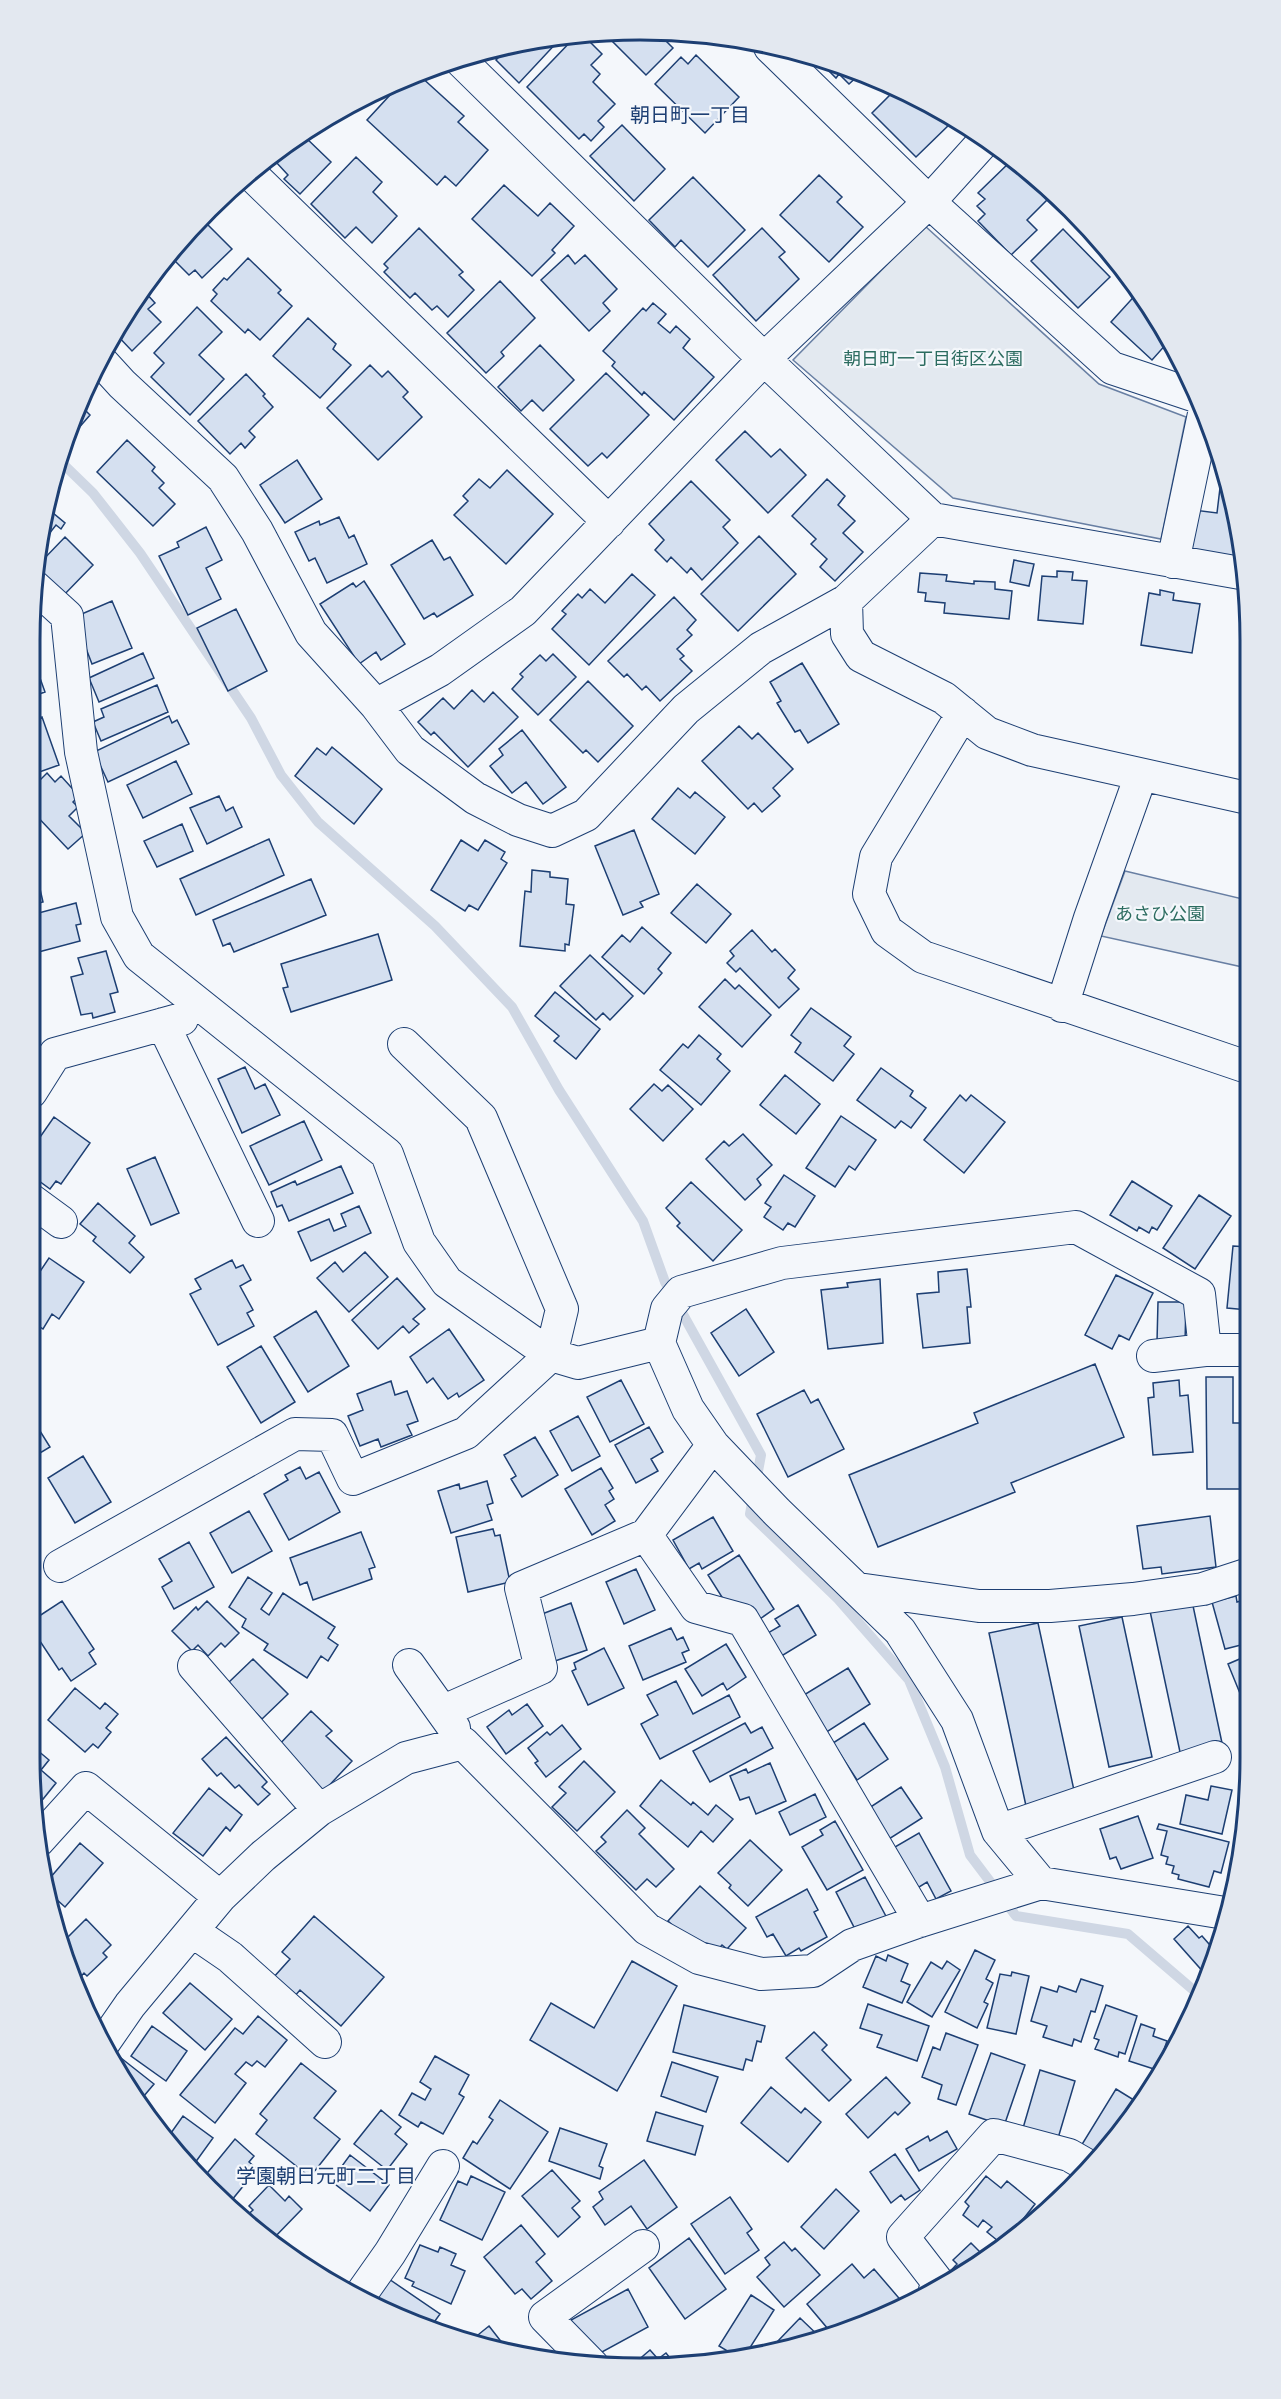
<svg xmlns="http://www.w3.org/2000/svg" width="1281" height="2399" font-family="Jost,'Noto Sans JP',sans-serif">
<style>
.green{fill:#e3e9f0;stroke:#687fa3;stroke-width:1.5}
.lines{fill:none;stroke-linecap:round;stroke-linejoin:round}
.stream{stroke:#cfd7e4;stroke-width:10}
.building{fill:#d5e0f0;stroke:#1d3f73;stroke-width:1.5}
.street-casing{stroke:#1d3f73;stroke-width:34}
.street{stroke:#f4f7fb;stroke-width:32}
.labels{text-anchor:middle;stroke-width:4.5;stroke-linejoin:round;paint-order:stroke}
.park-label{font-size:18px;fill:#2c6c60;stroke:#f4f7fb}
.neighbourhood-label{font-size:20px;fill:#1d3f73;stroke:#f4f7fb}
.rim{fill:none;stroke:#1d3f73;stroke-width:3}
</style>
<rect width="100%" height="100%" fill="#f4f7fb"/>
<path class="green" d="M925,226L1099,384L1186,417L1161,539L953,498L793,360Z
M1125,871L1247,900V968L1101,936Z"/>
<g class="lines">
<path class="stream" d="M60,461L93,493L140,553L251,718L281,775L318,822L435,926L512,1007L559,1090L643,1221L665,1282L761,1455L750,1514L838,1599L909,1680L945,1767L970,1855L1016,1916L1128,1934L1198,1994"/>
</g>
<path class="building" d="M602,31L658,33L673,48L646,75Z
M582,34L602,54L591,65L600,74L593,82L615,104L598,121L604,127L591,141L584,134L579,139L527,87L577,35Z
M561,38L519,83L496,60L508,47Z
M696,55L739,97L705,133L655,84L681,57L688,64Z
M816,58L836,62L861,73L849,84L839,74L836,78Z
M419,75L464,116L458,122L488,150L456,186L445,176L437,185L367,120L403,81Z
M896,89L945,112L955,119L916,157L872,113Z
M622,125L665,169L634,201L590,156Z
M303,135L331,162L300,194L284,179L288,175L276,162L271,167L264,160Z
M356,157L382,182L373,192L397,216L372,243L356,227L345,238L311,204Z
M1012,160L1050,197L1027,220L1037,230L1011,255L978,221L985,214L977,206L985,199L978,193Z
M819,175L842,197L837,202L863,227L829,262L780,215Z
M693,177L745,230L708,267L681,240L675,247L649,220Z
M504,185L538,216L550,203L574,226L552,250L555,253L532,276L472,219Z
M202,219L232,249L202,278L195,270L189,275L169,255L181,238Z
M419,228L463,272L459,275L474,290L448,317L437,306L432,310L415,293L410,298L384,272L388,268L384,264Z
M762,228L785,252L779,257L799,279L756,321L713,275Z
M1063,229L1110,277L1078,308L1031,261Z
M568,255L575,264L585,255L617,289L603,303L610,311L589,331L541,280Z
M248,258L281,290L278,293L292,306L260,340L248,329L245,333L211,301L217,294L213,290L224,278L227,280Z
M500,281L535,318L501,352L504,356L486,373L447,333Z
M144,291L155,303L148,309L161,322L132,351L114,332Z
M1139,291L1148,301L1169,341L1152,360L1111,322Z
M653,303L666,314L658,323L670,333L676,326L690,339L683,348L714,377L674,420L644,392L642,395L612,366L615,362L603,351L643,308L646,311Z
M197,307L222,332L199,355L224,379L190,415L151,377L164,363L154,353Z
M308,318L336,344L333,349L351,365L320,398L273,356Z
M540,345L574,380L543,411L532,400L521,411L498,387Z
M370,365L382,377L388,371L408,392L403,397L422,417L378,460L327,408Z
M606,373L649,415L607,458L602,453L588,466L550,429Z
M246,374L265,394L263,396L273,407L249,431L255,437L245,448L241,443L230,454L198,421Z
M82,407L90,415L70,438H69Z
M745,431L771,457L780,449L806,475L768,513L716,460Z
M127,440L155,467L152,471L164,483L159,488L175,504L153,526L97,472Z
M297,460L322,499L285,523L260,485Z
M507,470L553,514L506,564L454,515L468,501L463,496L479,479L490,488Z
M1222,471L1246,560L1190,554L1194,510L1217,513Z
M827,479L845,496L838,505L855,521L843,533L863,552L835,581L820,567L827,559L811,544L816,539L792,516Z
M691,481L730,520L723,527L738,543L702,580L691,568L687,573L671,557L667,562L655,550L664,540L649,524Z
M47,508L65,523L61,529L56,525L41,544Z
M339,517L349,538L354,535L367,564L327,583L315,558L309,561L295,532L319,521L320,525Z
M206,527L222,560L206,568L221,599L188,615L159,556L179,547L177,542Z
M759,536L796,574L738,631L701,594Z
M65,537L93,565L61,598L36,572L37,566Z
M432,540L444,560L450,557L473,595L437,617L434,613L424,619L391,565Z
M1014,560L1034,564L1029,586L1010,582Z
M1057,571L1073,572L1072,580L1087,581L1083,624L1038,620L1042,576L1057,577Z
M920,573L947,575L946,581L974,584V581L995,582V589L1012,591L1009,619L944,613L945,603L925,601L926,593L918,592Z
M632,574L655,595L589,665L552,629L566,614L562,611L578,594L582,598L590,589L605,603Z
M364,581L405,644L381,660L376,652L359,664L320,604L353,583L356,587Z
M1160,590L1174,593L1173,600L1200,604L1192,653L1141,645L1149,593L1160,595Z
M674,597L696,620L687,630L692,635L677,649L684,656L680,659L692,671L660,701L646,686L642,690L627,674L624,677L608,661Z
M112,601L132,648L92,664L77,625V616Z
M236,609L267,671L228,691L197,628Z
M31,653L45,692L31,697Z
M143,653L154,678L99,702L89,678Z
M553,654L576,677L538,715L512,689L523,677L520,674L540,655L546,661Z
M802,663L839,724L808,743L800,730L795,732L777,703L781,701L770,682Z
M588,681L633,726L598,762L586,750L583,753L550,720Z
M157,685L168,712L101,741L93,722L104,717L101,709Z
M472,690L484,702L493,692L518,717L468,767L434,732L431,735L418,722L443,698L454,709Z
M169,716L172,723L177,720L189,744L108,782L94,752Z
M42,717L59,765L31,775V721Z
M739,726L752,739L758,733L793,769L773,788L780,796L762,812L754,803L748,809L702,761Z
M522,730L566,787L543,804L526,782L512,793L490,766L503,755L499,749Z
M332,747L382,789L354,824L295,776L317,748L326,755Z
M176,761L192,794L143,818L127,785Z
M47,773L55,782L61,776L79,796L73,802L78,807L69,816L86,833L68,849L31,810V789Z
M678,788L690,798L695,792L725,817L695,854L652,819Z
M219,796L226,811L233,807L242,827L207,844L190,808Z
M182,824L193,851L157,867L144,841Z
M634,830L659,894L640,902L643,907L623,915L595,846Z
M269,839L284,875L196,915L180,879Z
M461,840L478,851L485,840L505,852L501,859L507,863L478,910L469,905L465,911L431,890Z
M532,870L550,872V877L568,879L566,904L574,905L569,945L565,944V951L520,946L525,891L531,892Z
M311,879L326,915L234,952L230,943L223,946L213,920Z
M697,884L731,914L706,943L671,913Z
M40,889L43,902L31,905V891Z
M76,903L81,924L76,925L80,941L31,954V915Z
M642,927L671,953L658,969L662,973L644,994L602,957L622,935L630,942Z
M752,930L772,952L775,949L795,970L788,978L799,989L779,1008L740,968L736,972L727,963L734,956L730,951Z
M378,934L392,980L291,1012L283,988L288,987L281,964Z
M106,951L118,992L110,994L115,1012L93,1018L92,1013L81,1015L71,977L83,974L78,958Z
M590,955L633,996L610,1020L603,1013L596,1020L560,986Z
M725,979L735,989L739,985L771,1015L742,1047L699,1007Z
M555,992L600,1029L576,1059L554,1041L559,1036L535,1016Z
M811,1008L851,1037L844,1046L854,1054L833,1081L795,1052L801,1043L791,1035Z
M699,1035L721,1054L717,1059L730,1071L701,1105L660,1070L683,1044L688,1048Z
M245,1067L255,1089L265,1084L280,1115L242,1133L218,1079Z
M881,1068L913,1091L910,1096L926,1108L911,1128L901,1121L895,1128L857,1100Z
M785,1075L820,1104L796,1134L760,1105Z
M654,1084L662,1091L668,1085L693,1109L663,1141L630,1109Z
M960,1095L966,1101L971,1095L1005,1122L964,1173L924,1140Z
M841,1116L876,1140L855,1170L849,1166L835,1187L806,1168Z
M54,1117L90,1143L61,1184L56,1181L50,1189L31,1175L36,1165L31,1161V1150Z
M304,1121L322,1160L269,1185L250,1146Z
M743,1134L772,1165L757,1179L761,1185L745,1200L706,1159L724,1141L729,1146Z
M155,1157L179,1213L151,1225L127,1169Z
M341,1166L353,1193L289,1221L282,1205L277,1207L271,1192L295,1181L297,1185Z
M784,1175L815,1196L795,1227L788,1223L783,1230L764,1217L771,1207L765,1203Z
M1132,1181L1172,1206L1157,1230L1152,1227L1149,1233L1139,1227L1137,1231L1110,1215Z
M691,1182L742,1230L713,1261L677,1226L680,1223L666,1208Z
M1199,1195L1231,1216L1195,1269L1163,1248Z
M98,1203L135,1236L129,1243L144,1257L130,1273L93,1241L96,1237L80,1224Z
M359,1206L371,1233L311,1261L298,1232L329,1219L334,1231L346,1226L341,1214Z
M1233,1246L1248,1247V1310L1227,1308Z
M365,1252L388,1277L349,1312L317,1278L335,1262L343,1272Z
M49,1258L84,1282L59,1319L52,1314L43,1329L30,1320L31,1285Z
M232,1260L236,1268L243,1265L251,1280L240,1286L253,1310L247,1313L254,1326L218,1345L190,1294L201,1289L195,1279Z
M967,1269L971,1307H967L970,1343L923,1348L917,1294L939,1292L938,1272Z
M1116,1275L1153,1293L1129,1340L1119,1335L1112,1349L1085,1335Z
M397,1278L425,1309L413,1319L419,1324L409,1333L403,1326L378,1349L352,1320Z
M880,1279L883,1343L828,1349L821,1290L848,1287L847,1283Z
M1158,1302H1186L1185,1343L1157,1342Z
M746,1309L774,1352L739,1376L711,1333Z
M316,1311L349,1366L308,1392L274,1337Z
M449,1329L484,1380L459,1397L457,1393L448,1399L433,1378L427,1383L410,1357Z
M261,1346L295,1402L261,1423L227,1367Z
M1095,1364L1124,1437L1011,1483L1015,1492L878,1547L849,1475L978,1423L974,1413Z
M1206,1377H1233V1423H1246L1247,1489H1207Z
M621,1380L644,1424L610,1442L587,1397Z
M1179,1380L1180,1396L1188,1395L1193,1452L1153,1455L1148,1398L1154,1397L1153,1383Z
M391,1381L395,1395L407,1391L418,1421L407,1425L412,1435L381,1447L378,1439L360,1446L348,1416L363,1410L357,1394Z
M804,1390L811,1403L818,1399L844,1449L788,1477L757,1414Z
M30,1415L50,1447L30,1459Z
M578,1416L600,1456L572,1471L550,1431Z
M649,1427L663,1452L651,1459L658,1471L636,1483L615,1445Z
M535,1437L558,1475L522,1497L511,1479L516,1476L504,1455Z
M83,1456L111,1502L75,1523L48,1478Z
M300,1467L306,1479L319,1472L340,1512L289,1540L264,1494L288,1480L285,1475Z
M601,1468L613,1488L609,1491L614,1499L605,1505L615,1521L592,1535L565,1489Z
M487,1481L493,1503L487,1505L492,1520L451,1533L438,1491L459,1484L460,1489Z
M249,1511L272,1551L232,1573L210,1533Z
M1210,1516L1216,1567L1162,1574L1161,1567L1143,1569L1137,1526Z
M713,1517L733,1551L702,1569L699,1563L689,1569L673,1540Z
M493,1529L495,1536L500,1535L510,1582L468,1592L456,1537Z
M361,1532L375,1567L369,1569L372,1579L313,1600L307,1582L300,1585L290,1558Z
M189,1542L214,1587L174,1609L162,1587L172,1581L159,1559Z
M739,1555L774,1609L757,1621L745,1604L732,1613L708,1575Z
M636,1569L655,1610L624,1624L606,1582Z
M248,1577L272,1593L261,1609L269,1615L283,1593L335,1627L328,1638L338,1645L328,1661L321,1656L307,1678L264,1650L268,1644L242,1627L246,1619L229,1607Z
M1236,1596L1237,1602L1248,1599L1249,1643L1225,1649L1212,1602Z
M62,1601L94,1649L89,1653L96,1664L71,1681L62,1668L59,1670L30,1626V1622Z
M207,1601L239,1633L225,1647L221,1643L208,1656L198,1645L192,1651L172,1631L196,1607L198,1610Z
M1192,1601L1222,1743L1180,1752L1150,1611Z
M571,1603L587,1650L555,1661L542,1614Z
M798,1605L816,1635L770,1663L756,1640L780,1626L775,1619Z
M1122,1617L1152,1757L1109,1767L1079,1626Z
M1038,1623L1075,1795L1026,1806L989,1633Z
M671,1628L677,1640L683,1637L689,1650L682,1653L686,1662L643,1680L629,1646Z
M726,1644L746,1677L727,1690L723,1683L702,1696L685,1669Z
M604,1648L624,1688L588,1705L572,1671L576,1669L574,1663Z
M1249,1655V1707L1246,1708L1228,1664Z
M253,1659L288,1694L262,1719L227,1684Z
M848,1668L870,1704L822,1735L799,1698Z
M676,1681L693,1714L729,1695L740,1717L660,1759L641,1724L658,1715L647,1695Z
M75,1688L100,1709L105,1703L118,1714L106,1728L111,1732L98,1748L93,1744L85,1752L48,1720Z
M527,1704L543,1726L506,1754L487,1727L509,1710L512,1715Z
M311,1711L332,1731L326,1736L352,1761L324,1791L277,1747Z
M1249,1712L1250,1749L1244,1733L1249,1731L1244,1714Z
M745,1723L751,1733L762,1727L773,1748L710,1782L693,1751Z
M864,1723L888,1759L857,1780L833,1743Z
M562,1725L581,1749L546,1777L535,1763L538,1761L528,1748L547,1732L550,1735Z
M226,1737L267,1782L262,1787L270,1794L258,1805L239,1785L235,1788L221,1773L217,1776L202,1759Z
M30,1744L49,1760L41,1770L56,1783L35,1809Z
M584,1761L615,1792L577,1831L552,1807L566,1793L559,1787Z
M770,1763L786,1801L756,1814L749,1797L740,1800L730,1776L746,1769L748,1773Z
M661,1780L691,1805L693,1802L708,1815L716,1805L733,1819L713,1842L701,1831L688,1847L640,1806Z
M1211,1786L1232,1790L1222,1834L1180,1824L1186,1795L1208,1800Z
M901,1787L922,1818L889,1839L869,1808Z
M209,1788L242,1815L230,1831L226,1827L203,1856L173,1833Z
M815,1794L826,1817L790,1835L779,1812Z
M627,1810L645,1828L639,1834L674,1869L656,1887L647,1879L636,1890L596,1851L606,1842L601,1837Z
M1138,1816L1153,1858L1121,1869L1116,1857L1110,1859L1100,1829Z
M835,1821L863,1870L827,1890L802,1847L823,1835L820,1830Z
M1159,1824L1229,1842L1221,1873L1214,1871L1209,1887L1178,1879L1179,1875L1172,1873L1174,1866L1166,1864L1168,1857L1161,1855L1167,1831L1157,1829Z
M919,1833L951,1891L936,1899L927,1882L911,1892L888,1851Z
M750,1840L782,1870L748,1906L729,1888L731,1885L718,1873Z
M80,1843L103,1863L65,1907L45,1889L44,1885Z
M865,1877L888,1920L855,1929L836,1892Z
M700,1886L746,1928L727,1949L722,1945L715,1953L698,1949L668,1921Z
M807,1889L818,1910L814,1912L827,1937L801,1951L799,1948L786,1956L773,1934L767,1937L756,1917Z
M314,1916L384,1977L341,2026L300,1990L294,1997L273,1978L290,1959L282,1952Z
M86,1919L111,1945L103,1953L107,1957L87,1976L84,1973L75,1983L60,1945Z
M1188,1926L1199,1938L1202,1936L1216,1952L1206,1975L1174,1939Z
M975,1950L995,1960L986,1979L993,1983L984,2002L988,2004L977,2028L945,2012Z
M888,1955L908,1964L901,1981L910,1985L902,2003L863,1987L876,1956L886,1961Z
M632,1961L677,1986L617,2091L530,2040L551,2003L594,2028Z
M947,1961L960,1970L932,2017L907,2002L931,1962L942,1969Z
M1012,1972L1029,1976L1016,2034L987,2028L1000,1974L1011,1976Z
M1081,1979L1103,1986L1095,2012L1091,2011L1081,2042L1074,2039L1072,2046L1043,2037L1047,2026L1031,2021L1041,1987L1057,1992L1059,1986L1076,1992Z
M190,1983L232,2019L205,2050L163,2013Z
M868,2004L929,2026L917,2061L877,2047L882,2035L860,2028Z
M684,2005L765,2026L761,2042L757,2041L752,2061L746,2059L743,2070L673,2052Z
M1106,2005L1137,2016L1125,2054L1119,2052L1118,2057L1095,2049L1099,2040L1094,2038Z
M258,2016L287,2040L265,2067L257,2061L252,2066L246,2062L235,2074L246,2083L215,2123L180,2095L235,2028L243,2034Z
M1141,2024L1155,2029L1153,2036L1167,2041L1157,2070L1129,2061Z
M152,2026L187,2051L166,2081L131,2056Z
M814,2032L827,2045L822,2050L851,2080L829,2101L786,2058Z
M946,2033L978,2045L956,2105L938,2099L942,2085L922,2077L933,2047L940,2050Z
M991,2053L1025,2065L1004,2126L969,2114Z
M435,2056L469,2075L459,2094L464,2097L443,2134L421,2122L418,2127L399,2115L412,2093L425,2100L431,2089L420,2082Z
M121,2058L154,2084L138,2103L114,2067Z
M672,2062L718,2077L706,2112L661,2096Z
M301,2063L336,2091L314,2118L340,2139L310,2177L256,2134L267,2120L260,2114Z
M1040,2070L1075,2081L1056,2145L1021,2135Z
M886,2077L910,2103L898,2115L895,2112L868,2138L846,2114Z
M771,2087L801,2113L805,2108L821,2122L788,2162L741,2123Z
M1116,2089L1142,2105L1125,2130L1099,2158L1081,2146Z
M500,2100L548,2132L510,2189L463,2158L473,2141L477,2144L493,2120L489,2117Z
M381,2110L401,2127L395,2134L407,2144L387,2170L354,2144Z
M656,2112L703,2126L695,2155L647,2141Z
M183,2116L213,2138L192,2167L166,2140Z
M560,2128L607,2144L599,2166L603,2168L600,2179L549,2161Z
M947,2131L957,2149L919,2171L906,2149L928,2136L930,2141Z
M235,2139L254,2156L249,2162L257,2169L227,2206L209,2187L212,2184L204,2177Z
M895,2154L920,2190L905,2200L901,2195L891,2203L870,2172Z
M350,2155L389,2185L370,2211L331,2181Z
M644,2160L677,2207L647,2229L631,2206L605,2225L593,2207L603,2199L599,2192Z
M552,2170L580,2201L572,2208L580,2217L558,2237L522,2196Z
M471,2176L505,2192L482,2240L440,2220L458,2181L467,2185Z
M986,2176L1001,2188L1007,2181L1035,2204L1003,2245L987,2232L992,2227L983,2220L978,2227L963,2215L969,2206L965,2202Z
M269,2185L285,2201L289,2196L302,2209L270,2242L242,2220L253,2210L249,2206Z
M836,2189L859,2211L824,2249L801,2227Z
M1060,2191L1064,2195L1035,2223Z
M730,2197L752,2229L747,2233L759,2250L725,2274L691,2224Z
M521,2225L545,2254L536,2262L552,2281L531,2299L522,2289L515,2294L484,2257Z
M689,2238L726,2289L685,2319L649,2268Z
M784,2242L792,2251L795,2248L820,2275L784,2307L757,2277L770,2265L765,2258Z
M971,2243L988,2260L950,2282L945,2277L957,2264L953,2260Z
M420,2245L438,2252L440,2247L456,2254L451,2265L465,2271L451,2304L412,2286L414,2282L405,2278Z
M852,2264L864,2278L874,2269L904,2304L874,2322L834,2336L807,2304Z
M386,2277L440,2314L430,2328L419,2320L415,2325L407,2322L369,2302Z
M628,2289L648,2327L591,2358L571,2320Z
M751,2295L774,2310L744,2357L739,2358L719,2346Z
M800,2318L823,2340L786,2350L777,2342Z
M489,2326L510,2353L468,2343Z
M650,2350L658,2359L666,2353L678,2368H629Z"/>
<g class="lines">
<g class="street-casing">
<path id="street" d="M770,47L929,202L1112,368L1199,397
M459,59L764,359L933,519L1246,574
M250,173L609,522
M101,361L122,384L223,478L257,531L311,633L376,705L410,750L475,798L518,820L552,831L586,815L686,709L761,648L846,601L933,519
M1173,562L1205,409
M34,586L67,616L81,752L117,917L139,956L387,1154L419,1242L447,1282L551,1355L578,1363L659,1343
M846,601L847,634L861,656L944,698L987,733L1032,750L1247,798
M376,705L440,670L523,611L764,359L929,202L985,140
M963,713L876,857L869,894L887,931L923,957L1247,1067
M1062,1006L1090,918L1141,775
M163,1024L258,1221
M31,1092L55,1054L182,1019
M31,1200L61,1222
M1153,1356L1205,1350
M646,1535L696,1607L743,1620L920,1921
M60,1566L295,1434L332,1435L353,1479L466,1433L551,1355L562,1309L481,1118L404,1044
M858,1589L979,1606H1050L1133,1599L1203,1589L1249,1574
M409,1665L454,1728
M194,1666L319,1810
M444,1711L541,1668L521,1588L646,1535L713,1445
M998,1831L1215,1757
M38,1841L86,1788L220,1897
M1231,1914L1041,1883L998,1831L957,1720L900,1631L777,1512L713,1445L688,1409L659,1343L667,1309L681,1292L782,1263L1076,1227L1199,1294L1205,1350H1248
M192,1931L230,1957L325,2042
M103,2044L130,2005L220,1897L263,1856L319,1810L406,1758L463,1743L647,1929L699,1958L761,1974L813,1971L852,1945L920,1921L1041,1883
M935,2290L940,2285L903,2237L994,2135L1069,2155L1090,2167
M359,2297L390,2253L443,2166
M593,2366L545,2317L643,2246"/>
</g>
<use href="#street" class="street"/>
</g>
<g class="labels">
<g class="park-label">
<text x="933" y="365">朝日町一丁目街区公園</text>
<text x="1160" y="920">あさひ公園</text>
</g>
<g class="neighbourhood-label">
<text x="690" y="122">朝日町一丁目</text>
<text x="326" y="2183">学園朝日元町二丁目</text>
</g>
</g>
<path d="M0 0H1281V2399H0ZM640 40H640A600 600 0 0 1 1240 640V1758A600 600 0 0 1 640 2358H640A600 600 0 0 1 40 1758V640A600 600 0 0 1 640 40Z" fill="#e3e8f0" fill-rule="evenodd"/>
<path class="rim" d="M640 40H640A600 600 0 0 1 1240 640V1758A600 600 0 0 1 640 2358H640A600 600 0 0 1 40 1758V640A600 600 0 0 1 640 40Z"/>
</svg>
